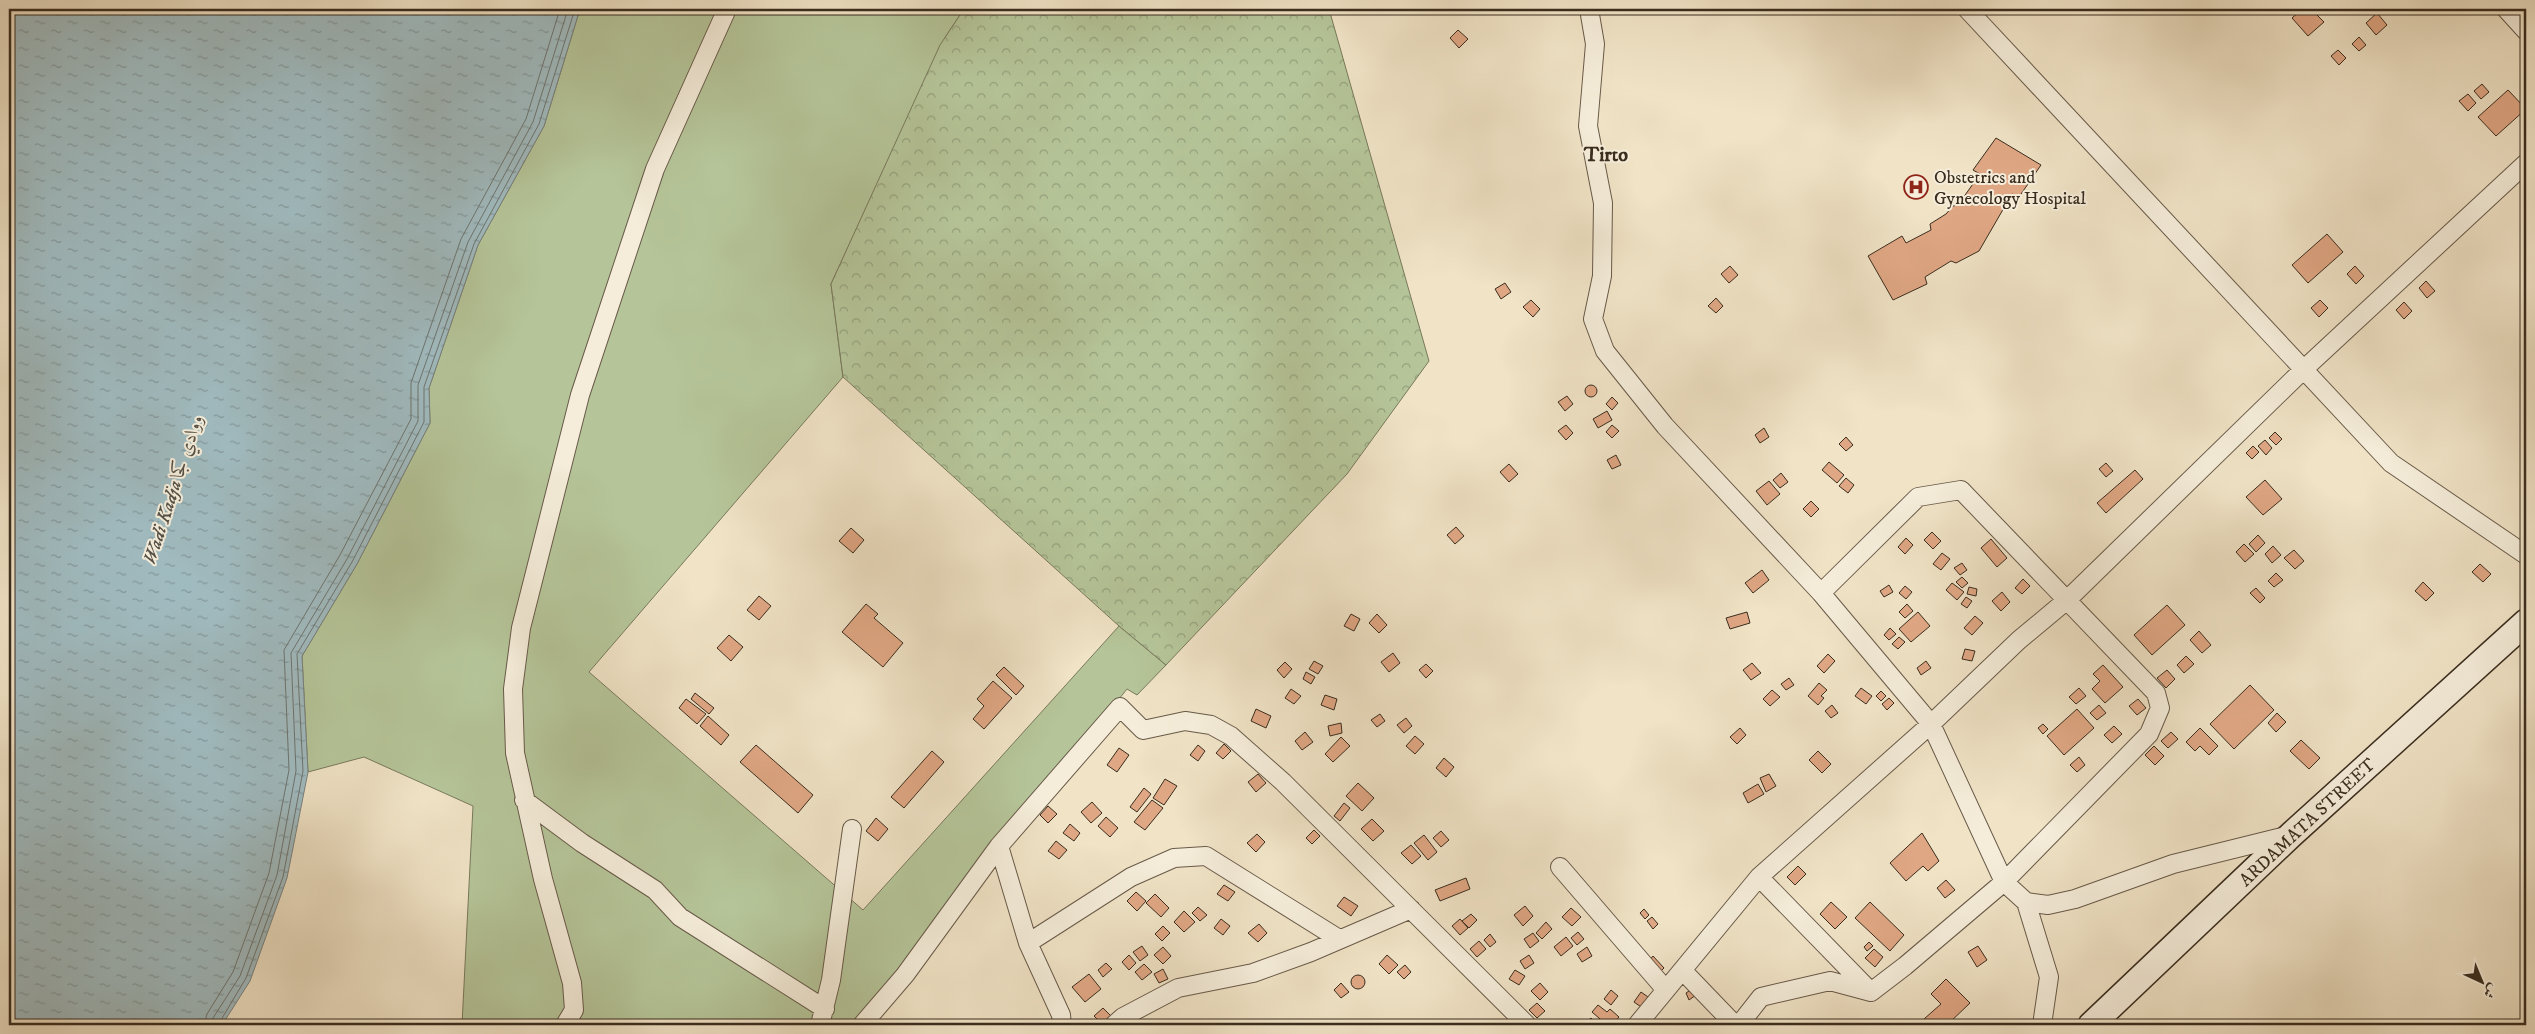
<svg xmlns="http://www.w3.org/2000/svg" width="2535" height="1034" font-family="'IM FELL DW Pica',Amiri,serif">
<style>
.grass{fill:#b5c599;stroke:#78795c}
.forest{fill:url(#forest-crowns);stroke:#78795c}
.water{fill:url(#water-ripples);stroke:#778280}
.lines{fill:none;stroke-linecap:round;stroke-linejoin:round}
.shore{stroke:#6d7470;stroke-width:1}
.building{fill:#e0a784;stroke:#3a2d1f}
.minor-casing{stroke:#685a49;stroke-width:20}
.secondary-casing{stroke:#3a2d1f;stroke-width:28}
.minor{stroke:#f5edda;stroke-width:18}
.secondary{stroke:#f5edda;stroke-width:25}
.labels{text-anchor:middle;stroke-width:4;stroke-linejoin:round;paint-order:stroke}
.poi-label{font-size:18px;fill:#3a2d1f;stroke:#f5edda;text-anchor:start}
.street-label{font-size:18px;fill:#3a2d1f;stroke:#f5edda}
.water-label{font-size:19px;font-style:italic;fill:#545047;stroke:#f5edda}
.quarter-label{font-size:20px;font-weight:bold;fill:#3a2d1f;stroke:#f5edda}
</style>
<defs>
<pattern id="forest-crowns" width="20" height="18" patternUnits="userSpaceOnUse" patternTransform="scale(1.25)"><rect width="20" height="18" fill="#b5c599"/><path d="M2 6a3 3 0 1 1 6 0M12 15a3 3 0 1 1 6 0" fill="none" stroke="#94a07c"/></pattern>
<pattern id="water-ripples" width="26" height="14" patternUnits="userSpaceOnUse" patternTransform="scale(1.25)"><rect width="26" height="14" fill="#a0bbc0"/><path d="M2 4q2-2 4 0t4 0M15 11q2-2 4 0t4 0" fill="none" stroke="#83989b"/></pattern>
</defs>
<rect width="100%" height="100%" fill="#f0e3c6"/>
<filter id="stains"><feTurbulence type="fractalNoise" baseFrequency=".004" numOctaves="4"/><feColorMatrix values="0 0 0 0 .2 0 0 0 0 .09 0 0 0 0 .02 0 0 0 .5 -.17"/></filter>
<radialGradient id="worn" r=".72"><stop offset=".6" stop-color="#630" stop-opacity="0"/><stop offset="1" stop-color="#630" stop-opacity=".3"/></radialGradient>
<path class="grass" d="M580,9H964L946,36L831,284L843,377L589,672L863,910L1119,626L1166,665L1137,695L1127,689L857,1025H462L473,806L364,757L308,772L302,656L357,564L430,423L429,388L478,245L544,126Z"/>
<path class="forest" d="M964,9H1329L1429,361L1347,474L1166,665L1119,626L843,377L831,284L940,45Z"/>
<path class="water" d="M9,9H580L544,126L478,245L429,388L430,423L357,564L302,656L308,772L287,878L250,981L222,1025H9Z"/>
<g class="lines">
<path class="shore" d="M204,1025L207,1014L233,972L269,873L289,770L284,650L340,555L411,419V383L461,239L526,119L560,9
M212,1025L213,1018L240,976L277,875L296,771L291,653L347,559L418,421V385L468,242L533,122L568,9
M218,1025L246,978L283,877L303,771L297,654L352,562L424,422V387L474,244L539,124L575,9"/>
</g>
<path class="building" d="M2302,9H2311L2324,22L2308,36L2292,18Z
M2377,13L2387,25L2376,35L2366,23Z
M1458,30L1468,39L1459,48L1450,38Z
M2359,37L2366,45L2359,51L2352,44Z
M2338,50L2346,58L2339,65L2331,56Z
M2482,84L2489,92L2481,99L2474,91Z
M2508,90L2526,109L2496,136L2478,117Z
M2468,94L2476,103L2468,111L2459,101Z
M1996,138L2041,165L2019,197L2012,194L1979,251L1956,263L1951,261L1925,277L1927,284L1893,300L1868,256L1902,236L1906,243L1931,230L1930,224L1946,214L1953,206L1958,205L1980,174L1973,170Z
M2327,234L2343,252L2308,283L2292,265Z
M1730,266L1738,275L1729,283L1721,274Z
M2355,266L2364,276L2356,284L2347,274Z
M2426,281L2435,291L2427,298L2419,288Z
M1505,283L1511,292L1501,299L1495,289Z
M1716,298L1723,306L1716,313L1708,306Z
M1531,300L1540,309L1533,317L1523,307Z
M2320,300L2328,308L2319,317L2311,308Z
M2404,302L2412,311L2404,319L2396,310Z
M1585 391a6 6 0 1 1 12 0a6 6 0 1 1-12 0Z
M1567,396L1573,404L1565,411L1558,402Z
M1612,397L1618,403L1612,410L1606,404Z
M1607,411L1612,420L1598,428L1593,419Z
M1566,425L1573,433L1566,440L1558,431Z
M1612,425L1619,431L1612,438L1606,432Z
M1764,428L1769,437L1760,443L1755,435Z
M2275,432L2282,439L2276,445L2269,438Z
M1846,437L1853,445L1846,451L1839,444Z
M2265,440L2272,448L2266,455L2258,446Z
M2253,446L2259,452L2252,459L2246,453Z
M1616,455L1621,465L1612,469L1607,460Z
M1829,462L1844,475L1837,483L1822,470Z
M2106,463L2113,471L2106,477L2099,469Z
M1509,464L1518,474L1509,482L1500,472Z
M2135,470L2143,479L2106,513L2097,503Z
M1781,473L1788,482L1780,488L1773,480Z
M1846,478L1854,485L1848,493L1839,486Z
M2265,480L2282,499L2263,515L2246,497Z
M1769,481L1780,494L1767,505L1756,491Z
M1811,501L1819,509L1811,517L1803,509Z
M1456,527L1464,536L1455,544L1447,535Z
M851,528L864,540L853,553L839,541Z
M1932,532L1941,541L1933,549L1924,540Z
M2258,535L2265,543L2256,552L2249,544Z
M1906,538L1913,545L1905,554L1898,547Z
M1991,539L2007,558L1997,567L1981,548Z
M2244,544L2254,554L2245,562L2236,552Z
M2273,546L2281,555L2272,563L2265,554Z
M2294,550L2304,561L2295,569L2284,558Z
M1942,553L1950,559L1941,570L1933,564Z
M1962,563L1967,570L1960,575L1954,568Z
M2480,564L2491,574L2483,582L2472,572Z
M1762,570L1769,580L1753,593L1745,583Z
M2276,573L2283,580L2274,587L2268,581Z
M1962,577L1968,583L1962,588L1956,582Z
M2023,579L2030,586L2022,594L2015,588Z
M2423,582L2434,593L2426,601L2415,591Z
M1952,583L1964,592L1957,600L1946,590Z
M1889,585L1893,592L1884,597L1880,591Z
M1905,586L1912,592L1906,599L1899,593Z
M1969,587L1977,589L1976,596L1967,594Z
M2256,588L2265,598L2260,603L2250,593Z
M2002,592L2010,602L2001,611L1992,601Z
M759,596L771,606L759,620L747,610Z
M1966,597L1972,601L1967,608L1961,604Z
M866,604L878,614L874,618L903,643L883,667L842,632Z
M1907,604L1913,611L1905,618L1899,612Z
M2167,605L2185,625L2152,655L2134,635Z
M1747,612L1750,623L1730,629L1726,618Z
M1918,612L1930,626L1911,642L1899,629Z
M1351,614L1360,619L1354,631L1344,626Z
M1377,614L1387,625L1379,633L1369,623Z
M1975,616L1983,623L1972,635L1964,628Z
M1890,628L1896,634L1889,640L1884,635Z
M2199,631L2211,645L2202,653L2190,640Z
M729,635L743,647L731,661L717,648Z
M1899,637L1905,642L1898,649L1892,644Z
M1965,649L1975,651L1972,661L1962,659Z
M1393,653L1400,663L1389,672L1381,662Z
M1828,654L1835,661L1824,673L1817,666Z
M2186,656L2194,664L2184,673L2177,665Z
M1314,661L1323,666L1318,674L1309,669Z
M1926,661L1931,668L1921,675L1917,668Z
M1285,662L1292,669L1284,678L1277,670Z
M1752,663L1761,673L1751,680L1743,670Z
M1426,664L1433,671L1426,678L1419,670Z
M2103,665L2123,687L2105,703L2092,689L2100,681L2093,674Z
M1004,667L1024,686L1016,695L996,675Z
M2167,670L2175,679L2166,688L2157,678Z
M1306,672L1315,677L1311,684L1303,679Z
M1789,678L1794,685L1786,690L1781,684Z
M993,681L1012,698L984,729L973,719L984,706L977,699Z
M1819,683L1827,690L1821,696L1824,698L1818,705L1808,696Z
M2250,685L2274,710L2234,749L2210,724Z
M1861,688L1872,696L1866,704L1855,696Z
M2079,688L2086,696L2076,704L2069,697Z
M1291,689L1301,696L1294,704L1285,698Z
M1772,690L1780,697L1770,706L1763,699Z
M1881,691L1886,696L1881,701L1876,696Z
M695,693L714,708L709,714L691,699Z
M1325,695L1337,699L1334,710L1321,705Z
M1889,698L1894,703L1887,710L1882,704Z
M686,699L706,714L697,724L679,708Z
M2138,699L2146,708L2137,715L2129,706Z
M1832,705L1838,713L1831,718L1825,711Z
M2099,705L2106,713L2097,720L2090,713Z
M1256,709L1271,716L1266,728L1251,721Z
M2077,709L2094,728L2064,755L2047,736Z
M2277,713L2286,722L2276,732L2268,723Z
M1380,714L1385,721L1377,727L1371,720Z
M708,716L729,735L721,745L700,726Z
M1406,718L1412,726L1404,733L1397,725Z
M1341,723L1342,733L1330,736L1328,726Z
M2043,724L2048,729L2043,734L2038,728Z
M2114,726L2122,734L2112,743L2104,735Z
M1740,728L1746,735L1737,744L1730,737Z
M2200,728L2218,746L2209,755L2200,746L2195,751L2186,742Z
M1305,732L1313,742L1302,750L1295,741Z
M2171,732L2178,739L2168,748L2161,741Z
M1415,736L1424,744L1415,754L1406,746Z
M1341,737L1350,746L1333,762L1325,754Z
M2301,740L2320,758L2309,769L2290,751Z
M1224,744L1231,751L1223,759L1216,753Z
M756,745L813,795L798,813L740,762Z
M1198,745L1205,751L1198,761L1190,755Z
M2154,746L2164,756L2155,765L2145,755Z
M1119,748L1129,755L1117,772L1107,765Z
M932,751L944,762L904,808L891,797Z
M1818,751L1831,764L1822,773L1809,760Z
M2079,757L2085,765L2077,772L2070,765Z
M1444,758L1454,767L1446,777L1436,768Z
M1258,774L1266,783L1256,792L1248,782Z
M1769,774L1776,786L1766,792L1760,778Z
M1165,779L1177,786L1164,805L1153,798Z
M1358,783L1374,798L1362,811L1346,796Z
M1758,784L1764,794L1748,803L1743,793Z
M1144,788L1151,794L1137,812L1130,807Z
M1152,800L1163,808L1145,830L1134,822Z
M1092,802L1102,813L1091,823L1081,812Z
M1344,803L1350,808L1340,821L1334,816Z
M1048,806L1057,814L1048,823L1040,815Z
M1106,817L1118,828L1110,837L1098,826Z
M876,818L888,829L878,841L866,831Z
M1372,819L1384,831L1373,841L1361,829Z
M1070,824L1080,833L1074,841L1063,833Z
M1314,830L1320,836L1312,844L1306,838Z
M1441,831L1449,840L1441,847L1433,838Z
M1922,833L1939,861L1928,871L1923,866L1906,881L1890,863Z
M1257,834L1265,842L1256,852L1247,843Z
M1424,835L1437,852L1428,860L1414,843Z
M1056,841L1067,850L1059,859L1048,851Z
M1411,845L1421,856L1412,864L1401,853Z
M1798,866L1806,874L1795,885L1787,877Z
M1466,878L1470,889L1440,901L1435,890Z
M1946,880L1955,890L1945,898L1937,888Z
M1224,885L1235,892L1228,901L1217,894Z
M1136,892L1146,901L1137,911L1127,901Z
M1155,894L1169,908L1161,917L1146,903Z
M1344,897L1358,906L1351,916L1337,906Z
M1831,902L1847,917L1835,929L1820,914Z
M1870,902L1904,935L1890,951L1855,918Z
M1525,906L1533,916L1523,926L1514,915Z
M1198,907L1207,915L1200,921L1192,913Z
M1571,908L1581,917L1572,926L1562,917Z
M1644,909L1649,915L1645,919L1640,913Z
M1184,911L1195,922L1184,932L1174,922Z
M1471,914L1477,920L1469,928L1462,921Z
M1652,917L1658,924L1653,929L1647,921Z
M1221,919L1230,926L1223,935L1214,928Z
M1460,919L1468,928L1460,935L1452,926Z
M1546,922L1552,929L1542,939L1536,933Z
M1259,924L1267,933L1258,942L1248,933Z
M1163,926L1170,933L1162,941L1155,934Z
M1578,932L1584,939L1577,945L1571,938Z
M1533,933L1539,941L1530,948L1524,939Z
M1490,934L1496,942L1490,947L1484,940Z
M1566,937L1573,946L1561,956L1554,947Z
M1479,941L1486,949L1477,957L1470,949Z
M1869,942L1873,946L1867,951L1864,947Z
M1142,946L1148,955L1140,961L1133,952Z
M1978,946L1987,960L1977,967L1968,952Z
M1163,947L1171,956L1163,964L1154,955Z
M1587,947L1592,956L1582,962L1577,954Z
M1874,949L1883,957L1875,967L1865,958Z
M1129,955L1136,963L1129,970L1122,962Z
M1387,955L1398,965L1389,974L1379,964Z
M1529,955L1534,963L1525,969L1520,961Z
M1653,956L1664,968L1658,974L1647,963Z
M1106,963L1112,969L1103,977L1098,970Z
M1144,964L1152,972L1142,980L1135,972Z
M1405,965L1411,972L1404,979L1397,972Z
M1163,969L1168,979L1159,983L1154,974Z
M1515,970L1525,976L1519,985L1509,979Z
M1089,974L1101,989L1085,1002L1072,987Z
M1351 982a7 7 0 1 1 14 0a7 7 0 1 1-14 0Z
M1946,979L1970,1003L1947,1025H1930L1924,1019L1941,1004L1931,994Z
M1341,983L1349,992L1341,998L1334,990Z
M1540,983L1548,992L1540,1000L1531,991Z
M1692,989L1696,995L1689,1000L1686,993Z
M1611,990L1618,996L1611,1005L1604,999Z
M1641,992L1651,999L1644,1009L1634,1002Z
M1537,1003L1545,1011L1537,1018L1529,1010Z
M1598,1005L1607,1012L1610,1009L1619,1017L1612,1025H1607L1592,1012Z
M1103,1008L1113,1018L1106,1025H1103L1094,1016Z
M1591,1018L1597,1025H1583Z
M1302,1019L1309,1025H1296Z"/>
<g class="lines">
<g class="minor-casing">
<path id="minor" d="M1589,9L1595,44L1588,126L1603,203L1602,276L1593,319L1605,351L1665,426L1821,593L1931,724L2004,882L2026,902L2048,905L2075,899L2173,864L2290,835
M1967,9L2391,463L2526,555
M2506,9L2526,31
M524,800L582,843L655,890L680,917L825,1009
M999,846L1028,943L1061,1015L1062,1025
M1560,867L1666,990
M1759,877L1871,992L1905,966L2004,882L2149,734L2160,708L2156,693L1961,490L1918,497L1821,593
M2026,902L2049,977L2042,1025
M1028,943L1131,877L1174,858L1206,856L1339,939
M1683,971L1735,1025
M565,1025L574,1010L572,983L543,879L515,753L513,689L521,628L580,395L655,169L727,9
M820,1025L831,980L852,829
M862,1025L905,975L999,846L1120,707L1143,730L1185,721L1211,725L1231,736L1283,782L1527,1025
M1114,1025L1123,1017L1178,988L1253,973L1311,952L1411,909
M1637,1025L1759,877L1931,724L2019,640L2067,600L2303,370L2526,163
M1739,1025L1761,997L1830,981L1871,992"/>
</g>
<g class="secondary-casing">
<path id="secondary" d="M2091,1025L2292,834L2526,622"/>
</g>
<use href="#minor" class="minor"/>
<use href="#secondary" class="secondary"/>
</g>
<defs>
<g id="hospital-ring" transform="scale(1.25)"><circle r="9.5" fill="#f5edda" stroke="#8f2418" stroke-width="1.5"/><path d="M-5-5h3v3.5h4V-5h3V5h-3V1.5h-4V5h-3Z" fill="#8f2418"/></g>
</defs>
<g fill-rule="evenodd">
<use href="#hospital-ring" x="1916" y="187"/>
</g>
<g class="labels">
<g class="poi-label">
<text x="1934" y="183">Obstetrics and<tspan x="1934" dy="21">Gynecology Hospital</tspan></text>
</g>
<g class="street-label">
<text transform="translate(2307 822) rotate(-43)" y="6">ARDAMATA STREET</text>
</g>
<g class="water-label">
<text transform="translate(172 489) rotate(-72)" y="7">Wadi Kadja ووادي كجا</text>
</g>
<g class="quarter-label">
<text x="1606" y="161">Tirto</text>
</g>
</g>
<rect width="2535" height="1034" fill="none" stroke="#f0e3c6" stroke-width="30"/>
<rect x="10" y="10" width="2515" height="1014" fill="none" stroke="#3a2d1f" stroke-width="2.5"/>
<rect x="15" y="15" width="2505" height="1004" fill="none" stroke="#3a2d1f"/>
<g transform="translate(2482 982) rotate(136)" stroke="#f5edda" stroke-width="4" paint-order="stroke">
<path d="M0-4L9 19L0 12L-9 19Z" fill="#3a2d1f"/>
<text y="-8" font-size="14" font-weight="bold" text-anchor="middle" fill="#3a2d1f">ش</text>
</g>
<rect width="100%" height="100%" filter="url(#stains)"/>
<rect width="100%" height="100%" fill="url(#worn)"/>
</svg>
